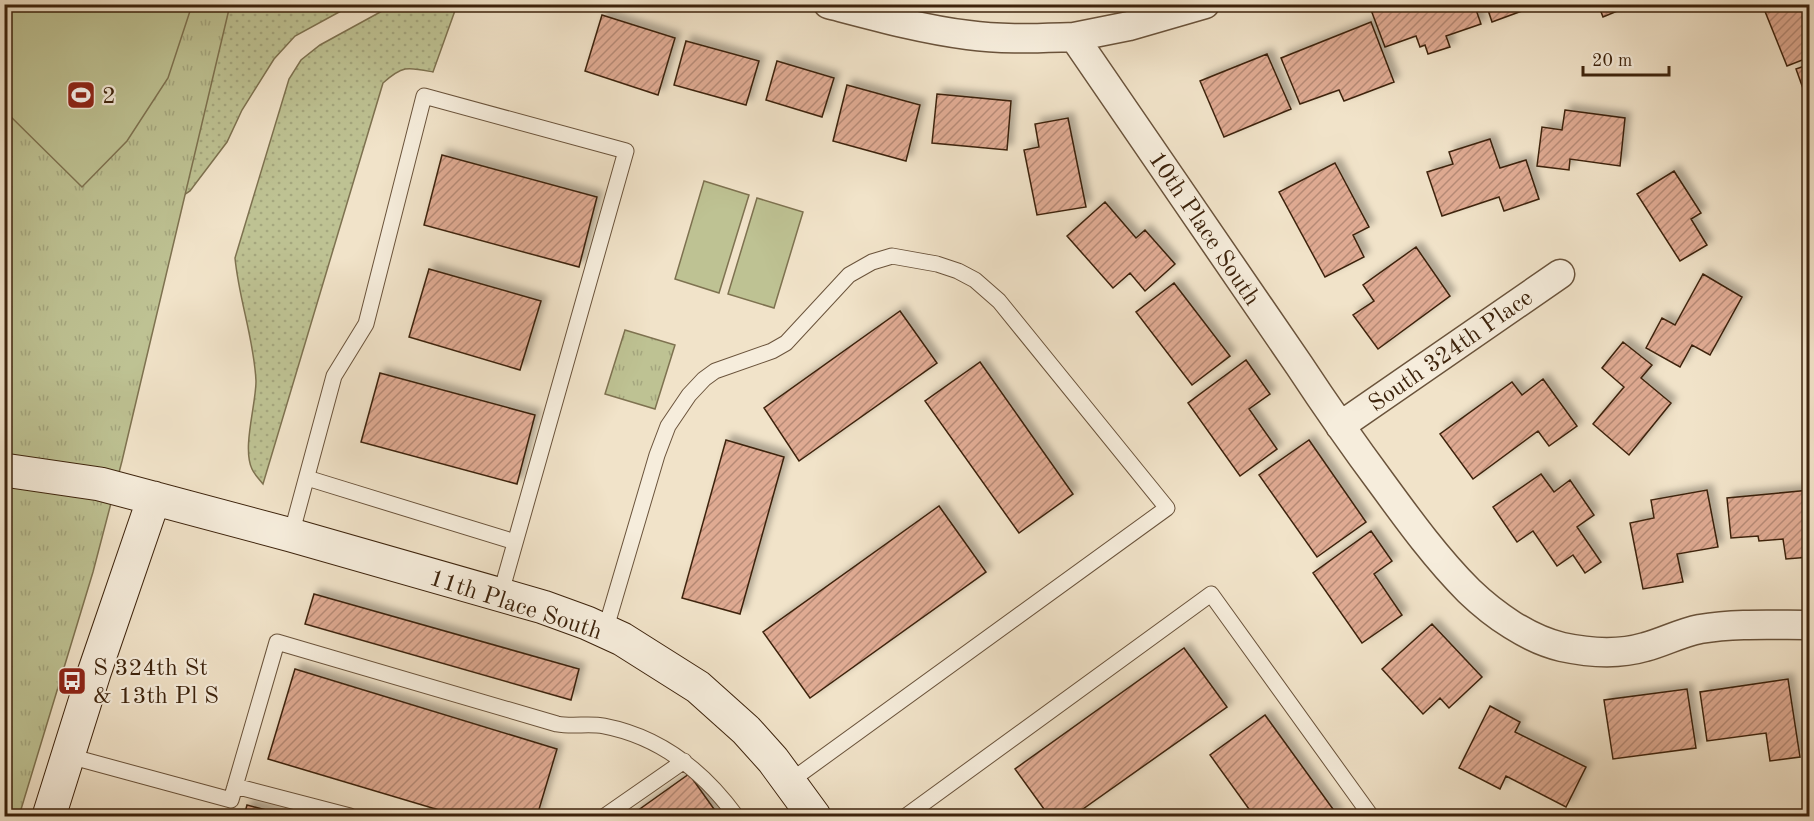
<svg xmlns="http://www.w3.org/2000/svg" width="1814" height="821" font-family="'Old Standard TT',serif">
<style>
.grass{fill:url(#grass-dots);stroke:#7e7250;stroke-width:1.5}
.park{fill:url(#park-tufts);stroke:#7e7250;stroke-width:1.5}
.pitch{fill:#bec293;stroke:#7e7250;stroke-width:1.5}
.building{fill:url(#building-hatch);stroke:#3d230c;stroke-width:1.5;filter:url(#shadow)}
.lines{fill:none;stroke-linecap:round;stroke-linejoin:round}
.lane-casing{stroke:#6a533b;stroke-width:17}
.street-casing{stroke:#6a533b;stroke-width:31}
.secondary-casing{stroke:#3d230c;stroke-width:35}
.lane{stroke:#f6eddc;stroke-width:15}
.street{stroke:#f6eddc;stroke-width:28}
.secondary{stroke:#f6eddc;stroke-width:33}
.labels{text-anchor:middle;stroke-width:4.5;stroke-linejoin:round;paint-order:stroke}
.poi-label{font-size:24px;fill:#3d230c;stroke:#f6eddc;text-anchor:start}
.street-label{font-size:24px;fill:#3d230c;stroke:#f6eddc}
</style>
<defs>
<pattern id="grass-dots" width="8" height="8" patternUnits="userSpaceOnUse" patternTransform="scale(1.5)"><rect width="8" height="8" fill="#bec293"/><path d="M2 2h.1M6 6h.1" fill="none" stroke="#a4a67e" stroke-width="1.8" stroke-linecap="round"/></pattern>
<pattern id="park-tufts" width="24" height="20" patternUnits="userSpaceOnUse" patternTransform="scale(1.5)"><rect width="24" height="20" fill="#bec293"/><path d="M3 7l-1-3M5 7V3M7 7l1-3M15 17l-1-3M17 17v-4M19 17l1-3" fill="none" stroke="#a4a67e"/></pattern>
<pattern id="building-hatch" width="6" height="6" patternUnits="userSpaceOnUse" patternTransform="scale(1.5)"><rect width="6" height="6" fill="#dfaa92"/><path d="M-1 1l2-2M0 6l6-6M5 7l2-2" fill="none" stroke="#b68a76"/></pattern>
<filter id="shadow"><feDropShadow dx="5.5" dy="-5.5" stdDeviation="3" flood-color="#0004"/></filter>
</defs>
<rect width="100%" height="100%" fill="#f1e3c9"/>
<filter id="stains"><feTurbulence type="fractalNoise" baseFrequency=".00333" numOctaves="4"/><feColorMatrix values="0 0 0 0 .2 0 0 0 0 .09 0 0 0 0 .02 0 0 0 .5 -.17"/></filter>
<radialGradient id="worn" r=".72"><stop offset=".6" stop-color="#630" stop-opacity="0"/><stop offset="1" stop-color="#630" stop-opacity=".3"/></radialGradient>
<path class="grass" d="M206,5H352L295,36L274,59L242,110L227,142L190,191L92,256L4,274Z
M393,5H457L433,72C408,67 403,65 383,83L263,484C259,479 254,474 252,469C242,448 256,405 256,381C254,339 239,300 235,258L289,79L301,60L320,45Z"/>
<path class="park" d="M5,5H230L122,461L93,572L19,816H5Z
M625,330L675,345L655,409L605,394Z"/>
<path class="pitch" d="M4,5H192L168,78L127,141L82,187L5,111Z
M704,181L749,195L719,293L675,279Z
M757,198L803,212L774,308L728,294Z"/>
<path class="building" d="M553,4H568L555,10Z
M1386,4H1474L1481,24L1446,36L1450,47L1428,54L1425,45L1420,47L1416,36L1385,47L1371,10Z
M1486,4H1541L1492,22Z
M1598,4H1634L1603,17Z
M1762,4H1810V57L1787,66Z
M602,15L675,38L658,95L585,71Z
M1371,22L1394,82L1344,101L1339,90L1300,104L1281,58Z
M686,41L759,61L746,105L674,85Z
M1267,54L1291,109L1224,137L1200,81Z
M777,61L834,78L822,117L766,100Z
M1810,64V108L1796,69Z
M847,85L920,105L906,161L833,141Z
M937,94L1011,101L1007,150L932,143Z
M1565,110L1625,118L1620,166L1570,159L1569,170L1537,166L1542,127L1562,130Z
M1068,118L1086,207L1037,215L1024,150L1039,147L1035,124Z
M1490,139L1500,168L1526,160L1539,199L1504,211L1499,197L1442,216L1427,172L1453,164L1449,152Z
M442,155L597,197L579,267L424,225Z
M1335,163L1369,227L1353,235L1364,257L1325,277L1279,192Z
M1674,171L1701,213L1691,219L1707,245L1680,261L1637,194Z
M1105,202L1136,238L1145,230L1175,264L1145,291L1130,273L1113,288L1067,236Z
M1416,247L1450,296L1378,349L1353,315L1374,301L1363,285Z
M429,269L541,301L520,370L409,337Z
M1703,274L1742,297L1710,355L1692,345L1680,367L1646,348L1662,318L1675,325Z
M1174,283L1230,356L1192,385L1136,312Z
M900,311L937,363L799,461L764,408Z
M1623,342L1652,365L1641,378L1671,403L1629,455L1593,424L1624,387L1602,368Z
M1246,360L1270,394L1249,409L1277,449L1240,476L1188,403Z
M980,362L1073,494L1019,533L925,401Z
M380,373L535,415L517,484L361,442Z
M1543,379L1577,426L1549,446L1538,431L1473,479L1440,434L1512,382L1522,395Z
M726,440L784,457L740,614L682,598Z
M1309,440L1366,522L1317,557L1259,475Z
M1541,474L1554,492L1570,480L1594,515L1577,527L1601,562L1585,573L1573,555L1557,566L1533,531L1517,542L1493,507Z
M1707,490L1718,547L1677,554L1683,582L1643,589L1630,523L1654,518L1651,500Z
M1810,490V557L1786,559L1783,539L1759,541L1758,536L1731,538L1727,498Z
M939,506L986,572L810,698L763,632Z
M1371,531L1392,561L1374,574L1402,615L1362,643L1313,573Z
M314,594L579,669L571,700L305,624Z
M1432,624L1482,677L1449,708L1440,698L1423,714L1382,669Z
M1184,648L1227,707L1073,816H1049L1015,769Z
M295,669L557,749L537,816H459L268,759Z
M1788,679L1800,757L1770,761L1766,733L1707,741L1700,692Z
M1687,689L1696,748L1613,759L1604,700Z
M1490,706L1520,722L1515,732L1586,767L1566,807L1506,776L1500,789L1459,768Z
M1265,715L1338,816H1254L1210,755Z
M689,774L719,816H630Z
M1806,797L1810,798V816H1802Z
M247,805L289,816H244Z"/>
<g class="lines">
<g class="lane-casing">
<path id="lane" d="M307,478L515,542
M291,535L334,376L366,324L424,96L626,151L500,596
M605,631L657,455L668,426L689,395L704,379L715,371L772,351L786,343L849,275L872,262L892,256L937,264L958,271L975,280L999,301L1167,508L789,782
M69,756L231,800L277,642L557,724C573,727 589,723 604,726C661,737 703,771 736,816
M235,786L350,816
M605,816L684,761
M906,816L1211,594L1371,816"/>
</g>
<g class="street-casing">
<path id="street" d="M828,4C874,16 921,29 968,35C1003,40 1039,38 1074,37C1149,146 1224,256 1299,365C1326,406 1354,446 1383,485C1410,522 1437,559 1469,591C1494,615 1528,639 1562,647C1590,653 1618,655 1645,647C1664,642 1680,633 1700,629C1736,623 1773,625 1810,625
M1074,37L1129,26L1205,4
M1340,426L1560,274"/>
</g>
<g class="secondary-casing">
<path id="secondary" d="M4,470L100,484L291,535L543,607L587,623L622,639L698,687L746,730L773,760L814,816
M49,816L94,673L154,498"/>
</g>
<use href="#lane" class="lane"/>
<use href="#street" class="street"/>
<use href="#secondary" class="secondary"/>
</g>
<defs>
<g id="stadium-square" transform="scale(1.5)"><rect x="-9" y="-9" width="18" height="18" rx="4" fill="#8f2418" stroke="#f6eddc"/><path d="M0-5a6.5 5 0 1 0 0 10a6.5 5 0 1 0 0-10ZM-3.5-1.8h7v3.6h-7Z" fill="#fff"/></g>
<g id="bus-square" transform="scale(1.5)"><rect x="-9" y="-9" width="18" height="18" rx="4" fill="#8f2418" stroke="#f6eddc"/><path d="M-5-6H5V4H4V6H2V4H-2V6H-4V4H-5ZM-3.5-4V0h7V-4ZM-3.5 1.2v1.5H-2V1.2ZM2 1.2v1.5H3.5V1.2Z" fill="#fff"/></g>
</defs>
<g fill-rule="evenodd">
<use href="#stadium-square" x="81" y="95"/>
<use href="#bus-square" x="72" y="681"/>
</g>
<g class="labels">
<g class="poi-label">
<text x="102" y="103">2</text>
<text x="93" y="675">S 324th St<tspan x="93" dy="28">&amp; 13th Pl S</tspan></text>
</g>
<g class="street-label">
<text transform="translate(1205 228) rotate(56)" y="8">10th Place South</text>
<text transform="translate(1450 350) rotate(-35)" y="8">South 324th Place</text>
<text transform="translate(516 604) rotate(18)" y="8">11th Place South</text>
</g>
</g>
<rect width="1814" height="821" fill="none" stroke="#f1e3c9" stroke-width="24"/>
<rect x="6" y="6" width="1802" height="809" fill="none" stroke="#3d230c" stroke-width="3"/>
<rect x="12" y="12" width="1790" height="797" fill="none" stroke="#3d230c" stroke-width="1.5"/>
<path d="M1583 66v9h86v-9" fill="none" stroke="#3d230c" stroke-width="3"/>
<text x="1592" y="66" font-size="18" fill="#3d230c" stroke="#f6eddc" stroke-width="4.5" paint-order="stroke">20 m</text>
<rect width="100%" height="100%" filter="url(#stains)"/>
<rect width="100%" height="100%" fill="url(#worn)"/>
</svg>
